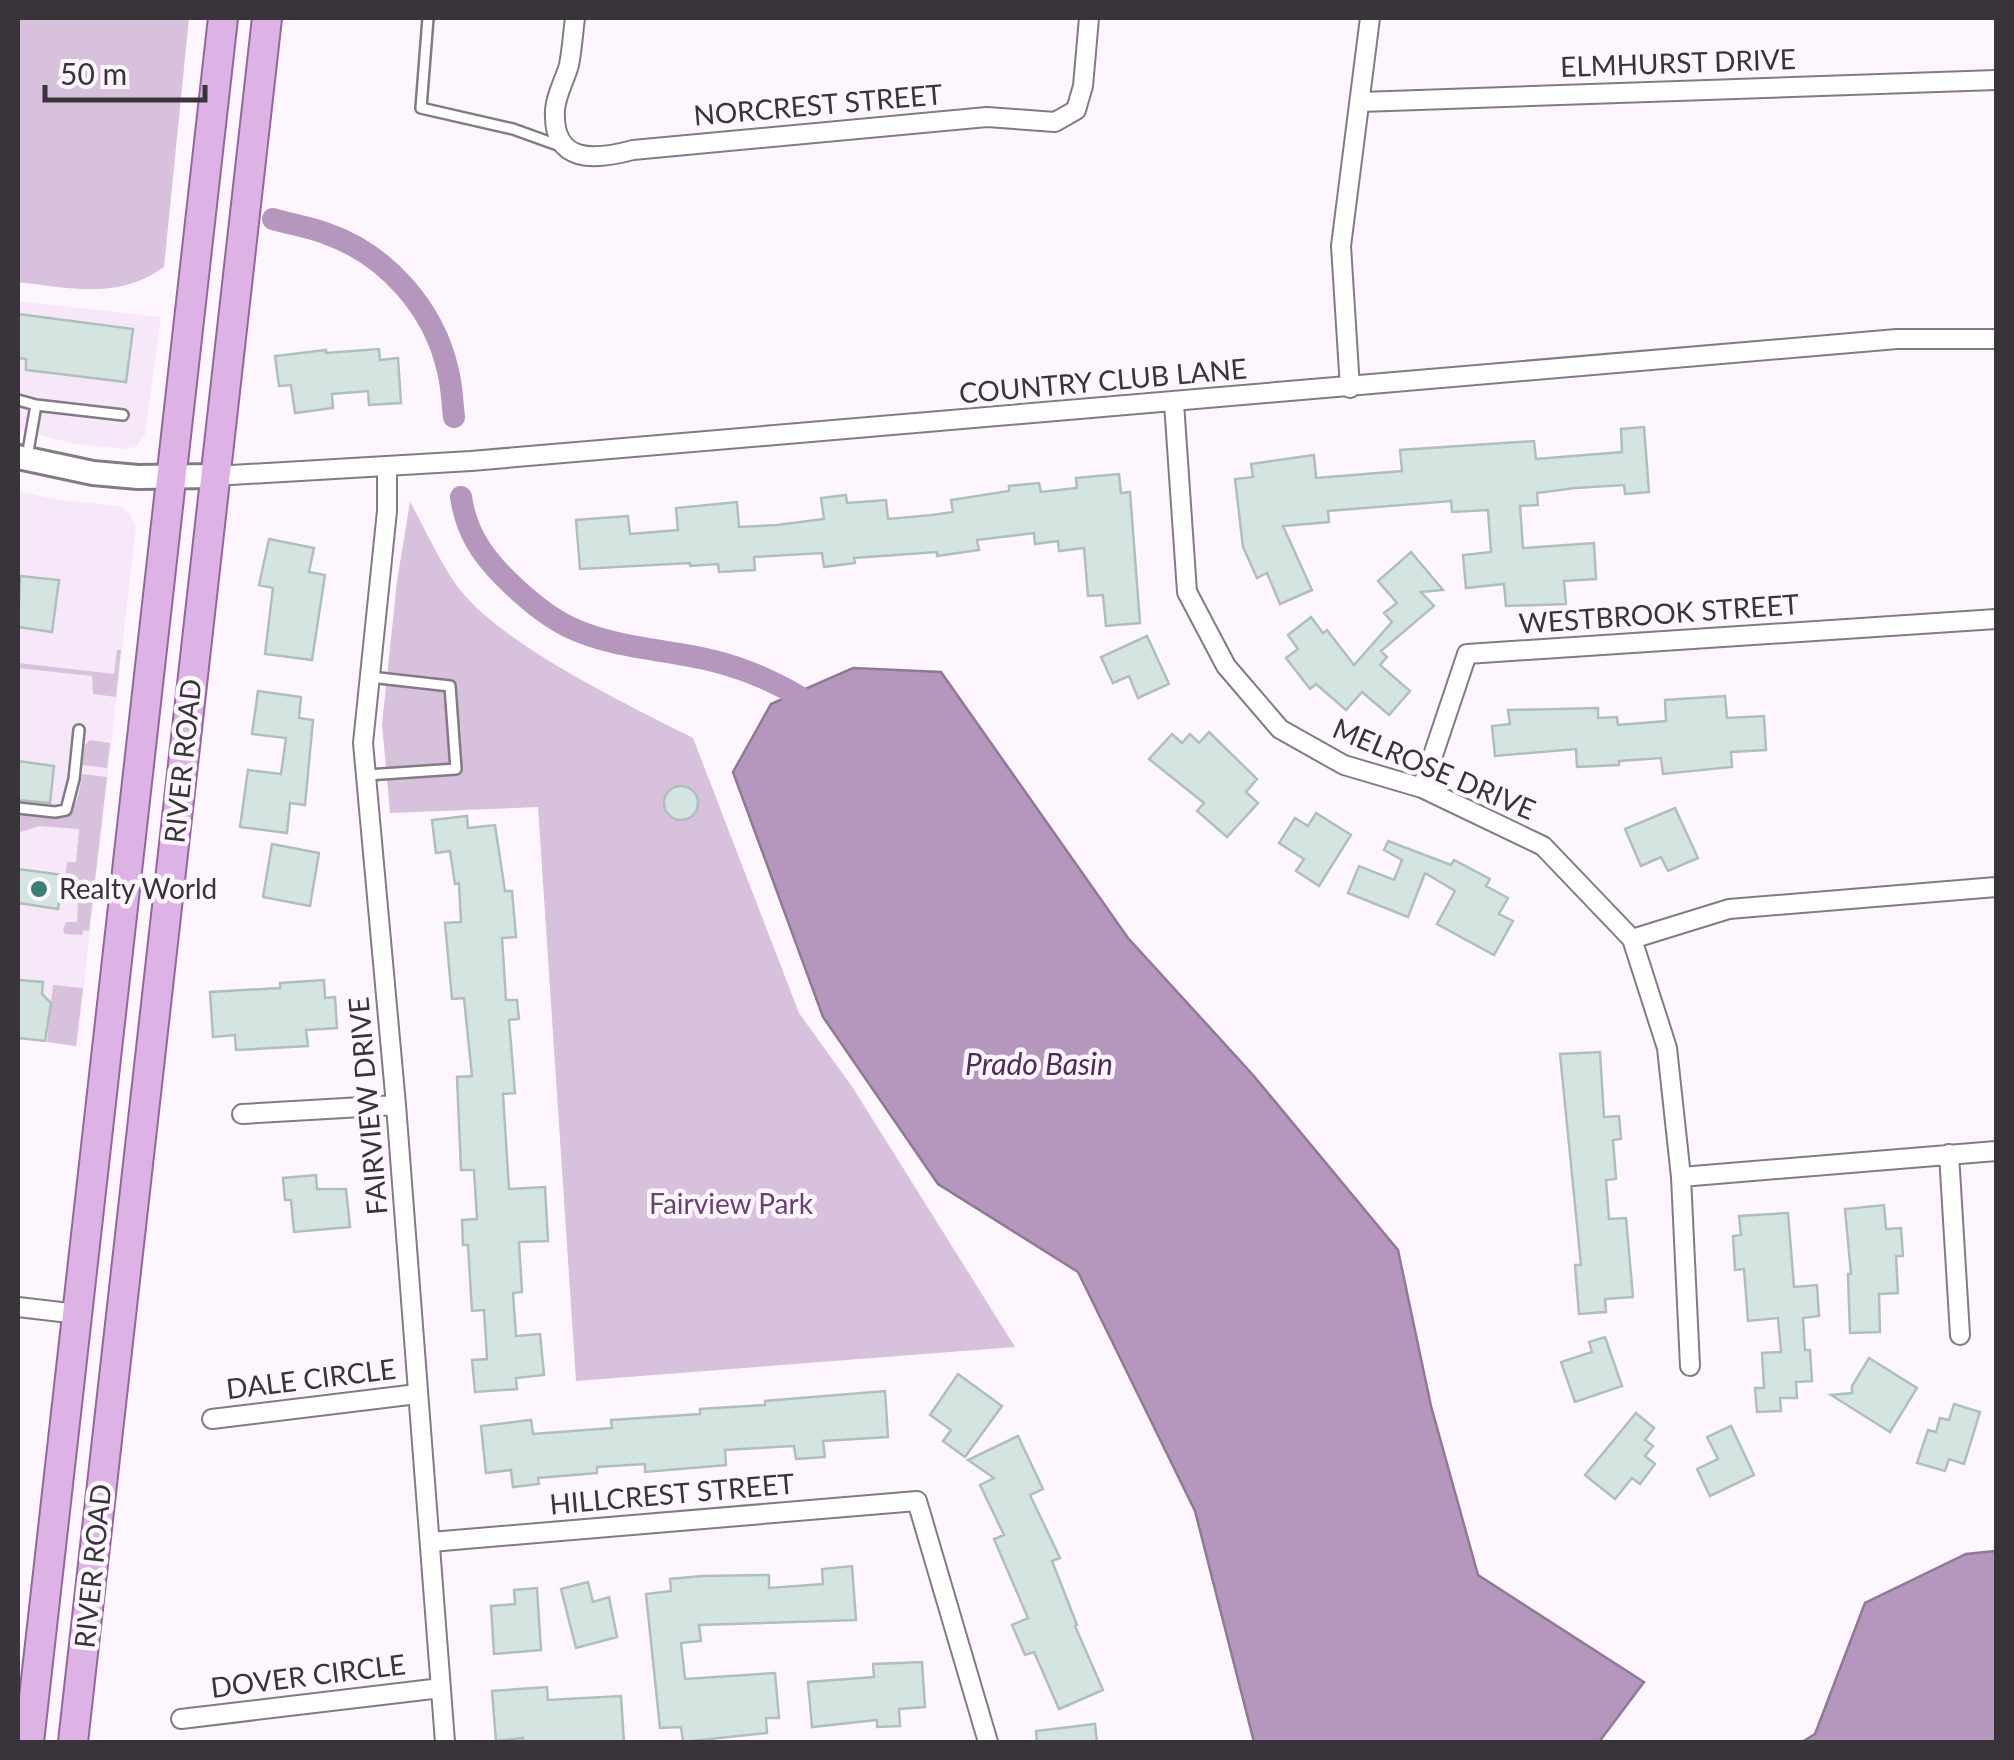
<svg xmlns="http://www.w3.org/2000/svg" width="2014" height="1760" font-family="Lato,sans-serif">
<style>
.built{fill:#f6e8f9}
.green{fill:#d7c1dc}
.water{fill:#b596bc;stroke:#907995;stroke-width:2.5}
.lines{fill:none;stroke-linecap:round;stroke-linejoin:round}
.canal{stroke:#b596bc;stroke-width:22}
.building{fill:#d4e4e0;stroke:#b0bfbb;stroke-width:2.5}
.service-casing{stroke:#827b84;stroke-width:14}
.minor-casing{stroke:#827b84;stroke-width:22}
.tertiary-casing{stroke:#827b84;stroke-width:28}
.primary-casing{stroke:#94669e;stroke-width:32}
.service{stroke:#fff;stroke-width:9}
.minor{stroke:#fff;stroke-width:18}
.tertiary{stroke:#fff;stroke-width:22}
.primary{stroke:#ddb3e6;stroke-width:28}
.poi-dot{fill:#3b7f74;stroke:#fdf6ff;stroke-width:4}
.labels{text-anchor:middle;stroke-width:9;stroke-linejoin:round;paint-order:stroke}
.street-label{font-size:28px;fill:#383439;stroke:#fdf6ff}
.poi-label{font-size:28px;fill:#383439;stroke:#fdf6ff;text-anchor:start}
.park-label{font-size:28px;fill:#6a4173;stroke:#fdf6ff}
.water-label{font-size:30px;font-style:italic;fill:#52295b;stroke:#fdf6ff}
</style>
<rect width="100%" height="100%" fill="#fdf6ff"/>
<path class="built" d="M18,301L161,317L145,435L136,447L123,449L76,444L18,430Z
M18,492L67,501L120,506L130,514L136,526L77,1046L18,1039Z"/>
<path class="green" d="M18,18H189L164,267C118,300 71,288 18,282Z
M410,502C425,529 438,558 455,583C495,642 628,705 693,738L799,1013L853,1088L1015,1347L576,1381L538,807L390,813L382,724L397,581Z
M117,650H121L116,697L93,694L92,676L18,668V663L114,674Z
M90,740L110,743L107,768L82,765L84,746Z
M82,774L107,777L89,931L83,930L82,935L65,934L63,930L66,922H77L79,881L65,879L67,862H76L79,829L39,826L18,833V812C62,816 76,825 82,774Z
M53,985L83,988L76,1046L47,1042Z"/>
<path class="water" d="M853,668L941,672L1128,938L1253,1075L1398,1250L1431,1406L1478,1575L1644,1682L1599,1742H1254L1195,1511L1078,1272L938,1184L823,1017L733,772L771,704Z
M1996,1551V1742H1802L1815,1734L1865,1603L1966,1554Z"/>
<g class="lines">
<path class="canal" d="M273,219C290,224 309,227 325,233C386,254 434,308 448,371C452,386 452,402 454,417
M461,497C466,530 480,553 504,577C523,596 546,616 571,628C617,649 667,649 714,661C750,670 790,688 819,710"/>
</g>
<path class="building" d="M18,314L133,329L126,382L26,370V359L18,358Z
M379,349L380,360L398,358L401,403L369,405L368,391L332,394L333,408L295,413L291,385L279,386L275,356L326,350V353Z
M1644,427L1649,492L1625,494L1624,485L1575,488L1537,493L1538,505L1520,506L1523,548L1594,543L1596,579L1564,581L1566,604L1506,606L1504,584L1466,588L1463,555L1491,552L1488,510L1452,512L1451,501L1328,511L1329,522L1283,526L1312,590L1280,604L1267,573L1257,578L1243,547L1235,479L1253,477L1251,464L1314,455L1316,478L1402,471L1400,450L1534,441L1536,459L1622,452L1621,429Z
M1119,474L1121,493L1130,492L1140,623L1106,626L1103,595L1088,596L1084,548L1059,551L1058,541L1035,544L1034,533L977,540L979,550L937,556V552L854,558L855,563L824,567L822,553L754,557L755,570L719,572L718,564L690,566V563L580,569L576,520L628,516L630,534L678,530L676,508L737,502L739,527L777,525L824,519L821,498L846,495L847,503L886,500L888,519L932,515L953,512L951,500L1009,491V486L1039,483L1041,492L1077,488L1076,478Z
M269,539L314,548L309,572L325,575L312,660L265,654L273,588L259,585Z
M1411,552L1443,590L1421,592L1434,606L1381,651L1387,657L1380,665L1410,691L1389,715L1362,692L1346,710L1316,684L1310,689L1286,658L1298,649L1288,635L1311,617L1323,633L1327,630L1354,665L1392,622L1384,613L1397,603L1378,581Z
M20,576L59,580L52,632L18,627Z
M1147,636L1169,684L1138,698L1129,676L1113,683L1101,657Z
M258,691L301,697L299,718L313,720L305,805L290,803L287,833L240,827L248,770L281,774L286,738L252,734Z
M1725,696L1727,718L1764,716L1766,750L1731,752L1732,767L1663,774L1661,758L1619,761V765L1577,767L1576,749L1495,756L1492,726L1510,724L1508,710L1598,708V718L1617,717L1618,725L1666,721L1665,700Z
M1209,732L1257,779L1246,792L1258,803L1227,837L1197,811L1204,803L1149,759L1172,734L1182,743L1190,734L1199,743Z
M18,761L54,766L50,803L18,800Z
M664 803a17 17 0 1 1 34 0a17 17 0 1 1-34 0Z
M1675,808L1698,858L1668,871L1661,857L1641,866L1625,829Z
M1316,813L1351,835L1319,886L1296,871L1304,859L1279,843L1295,818L1308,826Z
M467,816L468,828L495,825L505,891H512L516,937L502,938L506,1000H517L519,1019L509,1020L515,1093L503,1094L509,1189L545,1187L548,1241L519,1242L522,1292L513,1293L516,1336L540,1334L544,1375L516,1378L517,1389L475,1392L472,1360L487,1359L484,1310L472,1311L468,1245H463L462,1220L477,1219L474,1170H461L457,1077L472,1076L464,998L452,999L445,923L461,922L459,883L455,884L450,851L436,853L432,820Z
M1388,841L1451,865L1454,860L1490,879L1486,886L1508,898L1499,914L1513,921L1494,955L1437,924L1455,891L1425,873L1408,917L1348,893L1359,866L1394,880L1402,860L1384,850Z
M272,844L319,853L310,906L263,897Z
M18,869L63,875L58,909L18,903Z
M18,980L43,982L42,994L51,1003L45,1041L18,1038Z
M324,980L325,998L335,997L337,1028L306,1030L308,1046L236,1050L235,1035L213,1037L210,992L280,988V983Z
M1600,1052L1604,1117L1619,1116L1621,1139L1613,1140L1616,1179L1606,1180L1609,1219L1626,1218L1633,1297L1605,1299L1606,1312L1579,1314L1575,1265H1581L1560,1054Z
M316,1175L317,1189H346L350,1227L294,1232L291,1200H285L283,1178Z
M1884,1205L1886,1229L1901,1228L1903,1256H1896L1898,1293L1879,1294L1880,1332L1850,1333L1848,1274H1851L1845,1209Z
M1788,1213L1794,1287L1817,1285L1819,1316L1803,1318L1805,1350H1810L1812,1381L1796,1382L1797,1398H1780L1781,1411L1757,1412L1755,1388H1764L1762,1353L1781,1352L1778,1318L1748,1321L1744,1269L1735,1270L1733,1236L1741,1235L1739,1216Z
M1605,1337L1622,1386L1575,1402L1561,1362L1592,1352L1589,1342Z
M1869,1358L1917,1388L1890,1432L1831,1395L1852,1393V1386Z
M958,1374L1002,1406L965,1457L943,1441L951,1430L930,1415Z
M885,1391L888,1437L823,1441L825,1457L796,1459L794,1446L725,1450L726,1465L645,1472V1464L597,1467V1473L538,1478L539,1484L513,1487L511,1470L486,1473L481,1426L531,1420L533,1434L612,1428L611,1420L700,1414V1409L765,1405V1401Z
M1954,1404L1980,1412L1964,1464L1949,1459L1945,1471L1917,1463L1928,1430L1936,1432L1940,1418L1949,1420Z
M1636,1413L1654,1428L1645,1440L1653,1446L1645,1456L1655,1464L1640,1484L1632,1478L1615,1499L1585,1475Z
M1731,1426L1754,1475L1710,1496L1697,1469L1718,1459L1707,1437Z
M1018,1436L1043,1489L1030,1495L1060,1558L1052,1561L1077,1625L1075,1626L1103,1690L1059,1709L1034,1652L1025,1655L1012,1625L1028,1618L994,1539L1004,1535L980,1485L994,1478L968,1460Z
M852,1566L856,1620L699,1625L701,1641L681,1643L685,1679L775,1673L779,1718H766L767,1733L683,1742L681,1727L660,1728L646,1594L671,1591L670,1579L702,1576L769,1575V1588L823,1584L822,1569Z
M588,1582L593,1602L609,1597L617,1637L576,1648L561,1589Z
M537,1588L541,1650L494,1654L491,1606L515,1604L514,1590Z
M922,1662L925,1707L899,1709L900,1726L877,1727V1720L812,1727L808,1682L874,1677L873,1664Z
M547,1687L548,1700L621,1696L624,1742H523V1738L496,1741L492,1691Z
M1095,1724L1097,1742H1037L1036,1731Z"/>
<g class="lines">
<g class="service-casing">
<path id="service" d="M428,18L421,108L513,129L563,147
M18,400L36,405L123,415
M27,457L36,405
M367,775L456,769L450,686L370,677
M18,808L55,812L66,810L74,779L79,730"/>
</g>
<g class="minor-casing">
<path id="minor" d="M575,18C573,33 572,50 569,65C565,80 556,94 555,110C552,165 596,160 633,150L987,117L1055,122L1076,110L1083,86L1089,18
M1361,102L1996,80
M1350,388L1341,246L1370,18
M1174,403L1187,592L1226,666L1280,729L1344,765L1422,788L1543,846L1632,939L1667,1048L1681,1177L1690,1366
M387,466V511L363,743L396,1105L445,1742
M214,476L471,461L1897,339H1996
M1422,788L1467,654L1996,619
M1632,939L1729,909L1996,887
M242,1114L396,1105
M1949,1154L1960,1335
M1681,1177L1996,1151
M18,1307L78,1314
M212,1419L417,1394
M431,1542L917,1501L988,1742
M181,1719L441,1688"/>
</g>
<g class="tertiary-casing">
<path id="tertiary" d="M18,457L93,473L138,477L214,476"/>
</g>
<g class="primary-casing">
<path id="primary" d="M29,1742L223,18
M73,1742L267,18"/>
</g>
<use href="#service" class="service"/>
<use href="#minor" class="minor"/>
<use href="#tertiary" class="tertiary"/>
<use href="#primary" class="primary"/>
</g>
<circle class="poi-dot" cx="39" cy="889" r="10"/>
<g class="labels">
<g class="street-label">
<text transform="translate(1678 63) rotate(-2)" y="10">ELMHURST DRIVE</text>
<text transform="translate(818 105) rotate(-5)" y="10">NORCREST STREET</text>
<text transform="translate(1103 381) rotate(-5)" y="10">COUNTRY CLUB LANE</text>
<text transform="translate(1659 614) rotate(-4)" y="10">WESTBROOK STREET</text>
<text transform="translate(183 761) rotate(-84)" y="10">RIVER ROAD</text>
<text transform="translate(1434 769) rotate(23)" y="10">MELROSE DRIVE</text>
<text transform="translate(368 1106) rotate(-95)" y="10">FAIRVIEW DRIVE</text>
<text transform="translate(311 1379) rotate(-7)" y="10">DALE CIRCLE</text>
<text transform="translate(672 1494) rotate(-5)" y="10">HILLCREST STREET</text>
<text transform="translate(93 1566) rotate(-84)" y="10">RIVER ROAD</text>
<text transform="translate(308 1676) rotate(-7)" y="10">DOVER CIRCLE</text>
</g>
<g class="poi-label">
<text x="59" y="899">Realty World</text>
</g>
<g class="park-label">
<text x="731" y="1214">Fairview Park</text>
</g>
<g class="water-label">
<text x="1039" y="1075">Prado Basin</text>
</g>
</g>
<rect width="2014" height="1760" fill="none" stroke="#383439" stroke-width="40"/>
<path d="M45 85v15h160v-15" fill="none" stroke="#383439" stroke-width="5"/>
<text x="60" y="85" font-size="30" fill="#383439" stroke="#fdf6ff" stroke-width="8" paint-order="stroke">50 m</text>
</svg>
